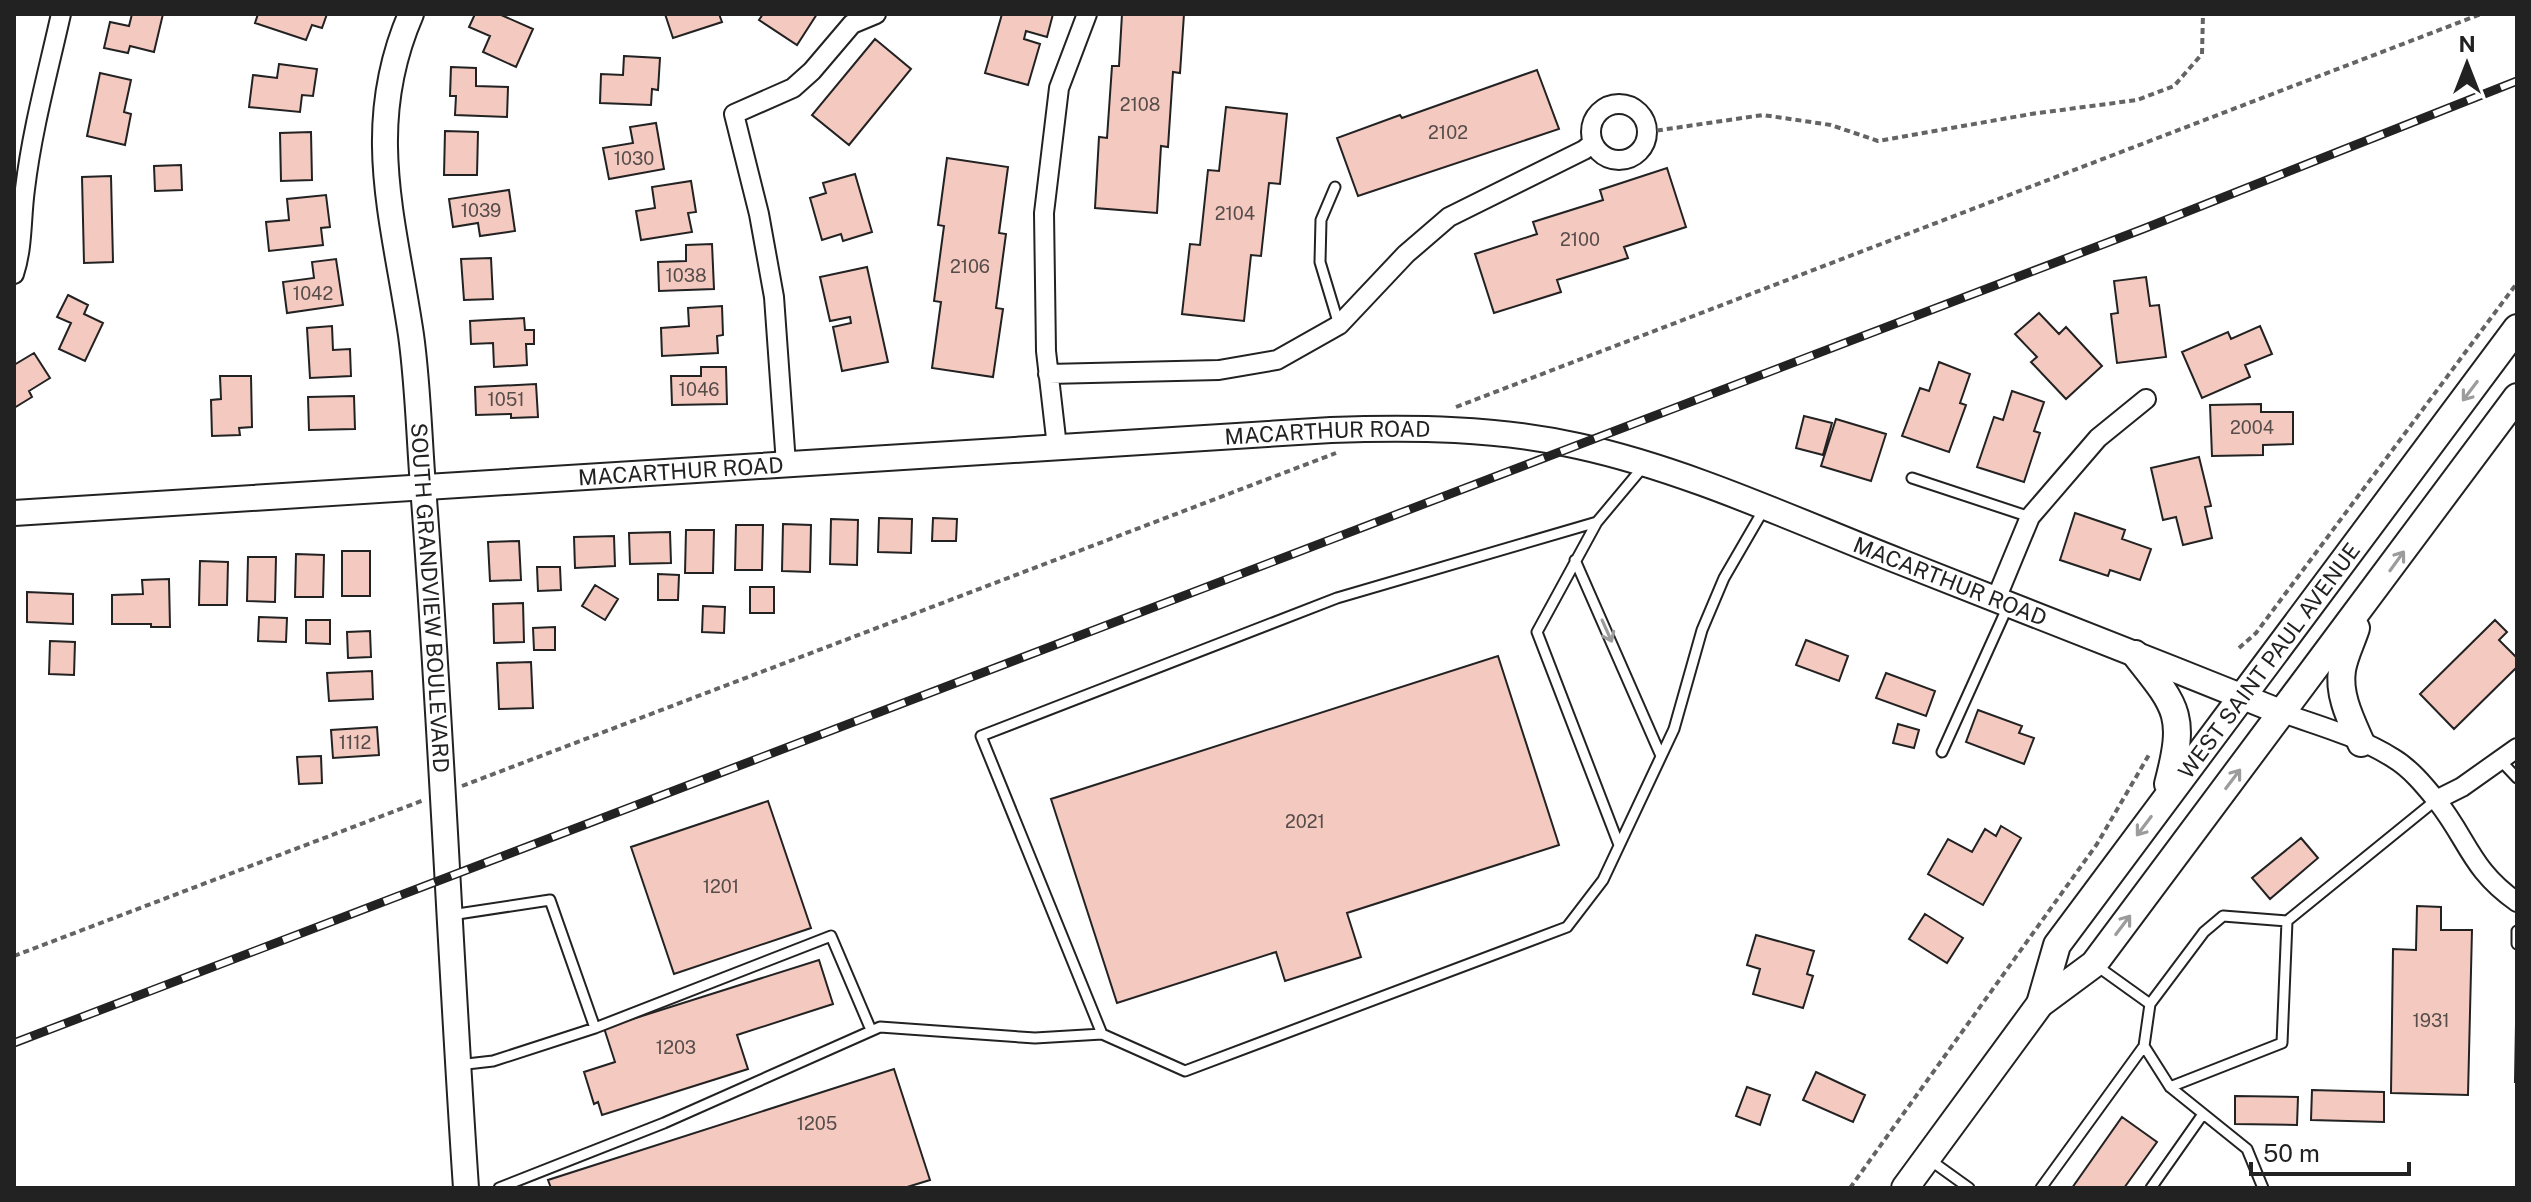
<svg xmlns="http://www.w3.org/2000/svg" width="2531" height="1202" font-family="'Public Sans',sans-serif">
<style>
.building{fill:#f3c9c0;stroke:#222;stroke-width:2}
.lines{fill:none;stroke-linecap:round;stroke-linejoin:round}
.service-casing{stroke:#222;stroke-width:13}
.minor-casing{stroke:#222;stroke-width:22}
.tertiary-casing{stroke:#222;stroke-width:28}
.secondary-casing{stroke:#222;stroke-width:30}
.path{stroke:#646464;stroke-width:4;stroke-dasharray:6 4;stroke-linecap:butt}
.service{stroke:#fff;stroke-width:9}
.minor{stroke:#fff;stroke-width:18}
.tertiary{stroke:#fff;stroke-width:24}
.secondary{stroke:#fff;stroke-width:26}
.rail-casing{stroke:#222;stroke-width:9}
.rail{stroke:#fff;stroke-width:6;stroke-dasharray:18;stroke-linecap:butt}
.oneway{stroke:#9c9c9c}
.labels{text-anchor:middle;stroke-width:6;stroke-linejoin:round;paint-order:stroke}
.number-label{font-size:18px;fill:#564c4a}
.street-label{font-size:22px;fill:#222;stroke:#fff}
</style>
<rect width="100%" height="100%" fill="#fff"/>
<path class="building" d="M132,14H163L154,52L130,46L128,53L104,48L110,22L129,26Z
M258,14H327L322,28L312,25L306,40L255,23Z
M475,14H499L533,29L516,67L483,52L490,36L469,27Z
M665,14H719L722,22L673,38Z
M763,14H817L797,45L759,20Z
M1002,14H1053L1047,37L1026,31L1024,39L1040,44L1028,85L985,73Z
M1122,14H1184L1180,73L1173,72L1168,147L1161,146L1157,213L1095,208L1099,137L1107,138L1112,66H1119Z
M875,39L911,69L849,145L812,115Z
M624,56L660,58L658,90L652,89L651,105L600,103L601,74L623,75Z
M279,64L317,69L313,96L302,95L300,112L249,107L253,75L277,78Z
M451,67L476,68V86L508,87L507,117L455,115L456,96H450Z
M1537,70L1559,129L1358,196L1337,138L1400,115L1402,118Z
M100,73L131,80L124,112L131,114L125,145L87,136Z
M1226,107L1287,114L1280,184L1269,183L1261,256L1251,255L1244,321L1182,314L1190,244L1200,245L1208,170L1219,171Z
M656,123L664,169L609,179L603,148L633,143L630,127Z
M445,131L478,132L477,175H444Z
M311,132L312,180L281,181L280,133Z
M947,158L1008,167L999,233L1006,234L996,308L1003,309L993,377L932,368L941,302L934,301L944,226L938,225Z
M181,165L182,190L155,191L154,166Z
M1667,168L1686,227L1624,247L1628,258L1557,280L1561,292L1494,313L1475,254L1537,234L1533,222L1603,200L1600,190Z
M855,174L872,232L843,241L841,234L822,240L810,198L826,193L823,183Z
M111,176L113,262L84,263L82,177Z
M691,181L696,212L688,213L692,232L641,240L636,211L655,208L652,187Z
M509,190L515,231L480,236L478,223L453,227L449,199Z
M326,195L330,227L321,228L323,245L269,251L266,222L289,220L287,199Z
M712,244L714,289L659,291L658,262L686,261V245Z
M491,258L493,299L464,300L461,259Z
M336,259L343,305L287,313L283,282L314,278L312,262Z
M867,267L888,362L842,371L833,327L851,323L850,317L830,321L820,277Z
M2146,277L2150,306L2159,305L2166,357L2117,363L2111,314L2118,313L2114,281Z
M68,295L88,305L84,314L103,323L85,361L59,349L71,323L57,317Z
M722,306L723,335L717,336L718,353L662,356L661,328L689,326L688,308Z
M2039,313L2059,334L2066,327L2102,366L2066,399L2031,362L2037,357L2015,334Z
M524,318L525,330H534V344H526L527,365L494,367L493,343L471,344L470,321Z
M332,326L333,350L350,349L351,376L310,378L307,328Z
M2260,326L2272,354L2245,365L2250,377L2202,398L2182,352L2228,332L2231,339Z
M34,353L50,378L29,391L32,397L14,408V365Z
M1939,362L1970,374L1960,403L1966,405L1949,452L1902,436L1920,388L1929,391Z
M701,367H726L727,404L672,405L671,376H701Z
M220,376H251L252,427L239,428L240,435L212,436L211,400L221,399Z
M536,384L538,417L511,418V414L476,415L475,387Z
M2012,391L2044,402L2034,431L2040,433L2024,482L1977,467L1994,417L2003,420Z
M354,396L355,429L309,430L308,397Z
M2261,404V412H2293V444L2263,445V455L2212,456L2210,405Z
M1804,416L1832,423L1823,455L1796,448Z
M1836,419L1886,434L1871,481L1821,466Z
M2199,457L2211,506L2205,507L2212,538L2183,545L2176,517L2163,520L2151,468Z
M2075,513L2125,530L2122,539L2151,549L2140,580L2110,570L2108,576L2060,560Z
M879,518L912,519L911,553L878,552Z
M933,518L957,519L956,541H932Z
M831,519L858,520L857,565L830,564Z
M783,524L811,525L810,572L782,571Z
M736,525H763L762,570H735Z
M686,530H714L713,573H685Z
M670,532L671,563L630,564L629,533Z
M614,536L615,566L575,568L574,537Z
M519,541L521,580L490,581L488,542Z
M342,551H370V596H342Z
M296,554L324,555L323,597H295Z
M248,557H276L275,602L247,601Z
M200,561L228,562L227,605H199Z
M537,567H560L561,590L538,591Z
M658,574L679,575L678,600H658Z
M169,579L170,627H151V624H112V595L143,594L142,580Z
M595,585L618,599L605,620L582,606Z
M750,587H774V613H750Z
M27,592L73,594V624L27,622Z
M523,603L524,642L494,643L493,604Z
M703,606L725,607L724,633L702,632Z
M259,617L287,618L286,642L258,641Z
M306,620H330V644L306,643Z
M2495,620L2507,632L2499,640L2517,658V667L2454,729L2420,694Z
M555,627V650H534L533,628Z
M370,631L371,657L348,658L347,632Z
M1806,640L1848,656L1839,681L1796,665Z
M50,641L75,642L74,675L49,674Z
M1498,656L1559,845L1347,913L1361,957L1285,981L1276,952L1117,1003L1051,799Z
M531,662L533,708L499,709L497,663Z
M372,671L373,699L329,701L327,673Z
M1886,673L1935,691L1926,716L1876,698Z
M1978,710L2022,726L2019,733L2034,738L2024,764L1966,742Z
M1898,724L1919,730L1914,748L1893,743Z
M377,727L379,755L333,758L331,730Z
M321,756L322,783L299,784L297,757Z
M768,801L811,928L674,974L631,847Z
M2001,826L2021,838L1983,905L1928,874L1948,839L1972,852L1985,829L1996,836Z
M2301,838L2318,858L2270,899L2252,878Z
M2417,906L2441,907V930H2472L2468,1095L2391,1093L2393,949L2416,950Z
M1925,914L1963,938L1947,963L1909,939Z
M1756,935L1814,951L1807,974L1813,976L1803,1008L1753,994L1760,969L1747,965Z
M819,960L833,1004L737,1035L748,1069L602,1115L598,1102L594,1104L584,1072L615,1062L604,1028Z
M2516,1024H2517V1082H2515Z
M894,1069L930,1180L904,1188H551L548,1180Z
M1816,1072L1865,1095L1853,1122L1803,1100Z
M1747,1087L1770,1095L1760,1125L1736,1116Z
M2312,1090L2384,1092V1122L2311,1120Z
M2235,1096L2298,1097L2297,1125L2235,1124Z
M2122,1117L2157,1142L2124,1188H2072Z"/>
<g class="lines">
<g class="service-casing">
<path id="service" d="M1335,187L1321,220L1320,262L1339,325
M1643,467L1597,522L1337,598L981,736L1102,1034L1185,1071L1567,927L1603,880L1674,729L1702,630L1724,578L1764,509
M1912,478L2030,517
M1597,522L1537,632L1619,845
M1575,560L1661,756
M1942,752L2008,606
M2500,760L2517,778
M451,915L550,900L595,1028L493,1061L458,1065
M2517,931V944
M2097,966L2150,1004L2144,1046L2170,1087L2247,1149L2263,1188
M2150,1004L2204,932L2223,916L2287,921
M595,1028L831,936L871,1030
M2170,1087L2282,1043L2287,921L2436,800
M1930,1160L1969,1188
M499,1188L664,1123L880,1027L1035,1038L1102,1034
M2041,1188L2144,1046
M2151,1188L2203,1114"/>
</g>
<g class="minor-casing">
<path id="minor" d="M1591 132a28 28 0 1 1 56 0a28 28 0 1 1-56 0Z
M14,274C23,247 21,218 25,189C32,130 48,72 61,14
M1048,374L1219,370L1277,360L1339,325L1406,254L1449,217L1584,150L1593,143
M1057,447L1046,351L1044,213L1059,88L1087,14
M786,464L774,297L759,214L734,114L793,88L812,71L852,24L876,14
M1996,599L2030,517L2098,438L2146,399
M2283,713C2319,726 2360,737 2393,758C2410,768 2424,785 2437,801C2468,840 2471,870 2517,902
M2436,800L2462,787L2517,748"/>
</g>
<g class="tertiary-casing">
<g id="tertiary">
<path id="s1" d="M411,14C362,127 394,220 411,335C418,385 419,436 423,486C441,720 450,954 466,1188"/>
<path id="s2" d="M14,513L1331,430C1414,427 1497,428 1578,446C1688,470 1796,521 1901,562C2029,612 2156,662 2283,713"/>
</g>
</g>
<g class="secondary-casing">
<g id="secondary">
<path d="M2356,628C2352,641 2344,656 2342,670C2338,695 2351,720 2361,743"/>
<path d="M2135,654C2178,708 2186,715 2168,784"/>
<path id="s3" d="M2040,1004L2057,945L2517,328"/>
<path d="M1905,1188L2040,1004L2094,964L2517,397"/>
</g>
</g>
<path class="path" d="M1647,132L1763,115L1831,125L1878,141L2031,114L2137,100L2174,86L2202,54L2203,14
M1456,407L2481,14
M2239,648L2256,633L2517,283
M462,786L1336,453
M14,956L424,800
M1850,1188L2097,844L2150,753"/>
<use href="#service" class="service"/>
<use href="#minor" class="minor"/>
<use href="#tertiary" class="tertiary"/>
<use href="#secondary" class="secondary"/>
<g class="rail-casing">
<path id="rail" d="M14,1043L2143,229L2517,81"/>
</g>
<use href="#rail" class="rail"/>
</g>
<defs><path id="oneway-shaft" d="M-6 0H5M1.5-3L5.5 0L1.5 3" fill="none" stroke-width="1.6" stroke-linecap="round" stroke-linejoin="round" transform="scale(2)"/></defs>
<g class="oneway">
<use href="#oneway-shaft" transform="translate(2470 391) rotate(127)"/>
<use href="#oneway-shaft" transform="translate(2397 561) rotate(-54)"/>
<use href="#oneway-shaft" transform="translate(1607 631) rotate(66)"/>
<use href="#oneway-shaft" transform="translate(2233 779) rotate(-53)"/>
<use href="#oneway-shaft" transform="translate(2144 826) rotate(127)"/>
<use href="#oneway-shaft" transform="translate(2123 925) rotate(-53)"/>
</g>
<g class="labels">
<g class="number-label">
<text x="1140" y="111">2108</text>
<text x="1448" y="139">2102</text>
<text x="634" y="165">1030</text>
<text x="481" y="217">1039</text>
<text x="1235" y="220">2104</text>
<text x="1580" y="246">2100</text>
<text x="970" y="273">2106</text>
<text x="686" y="282">1038</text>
<text x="313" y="300">1042</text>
<text x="699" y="396">1046</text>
<text x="506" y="406">1051</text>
<text x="2252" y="434">2004</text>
<text x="355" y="749">1112</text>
<text x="1305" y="828">2021</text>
<text x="721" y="893">1201</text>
<text x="2431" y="1027">1931</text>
<text x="676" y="1054">1203</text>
<text x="817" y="1130">1205</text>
</g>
<g class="street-label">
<text dy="8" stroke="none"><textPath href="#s2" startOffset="1316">MACARTHUR ROAD</textPath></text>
<text dy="8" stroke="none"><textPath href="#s2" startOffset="668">MACARTHUR ROAD</textPath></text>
<text dy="8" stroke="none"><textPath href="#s2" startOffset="1964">MACARTHUR ROAD</textPath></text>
<text dy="8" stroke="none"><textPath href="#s1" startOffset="590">SOUTH GRANDVIEW BOULEVARD</textPath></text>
<text dy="8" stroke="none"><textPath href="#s3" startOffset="416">WEST SAINT PAUL AVENUE</textPath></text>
</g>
</g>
<rect width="2531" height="1202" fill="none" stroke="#222222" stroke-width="32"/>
<g transform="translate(2467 64)" stroke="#ffffff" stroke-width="6" paint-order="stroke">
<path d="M0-6L14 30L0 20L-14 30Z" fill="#222222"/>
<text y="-12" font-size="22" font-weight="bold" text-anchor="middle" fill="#222222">N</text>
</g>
<path d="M2251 1162v12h158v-12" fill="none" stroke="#222222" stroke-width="4"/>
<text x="2263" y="1162" font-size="24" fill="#222222" stroke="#ffffff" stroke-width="6" paint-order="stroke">50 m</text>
</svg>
